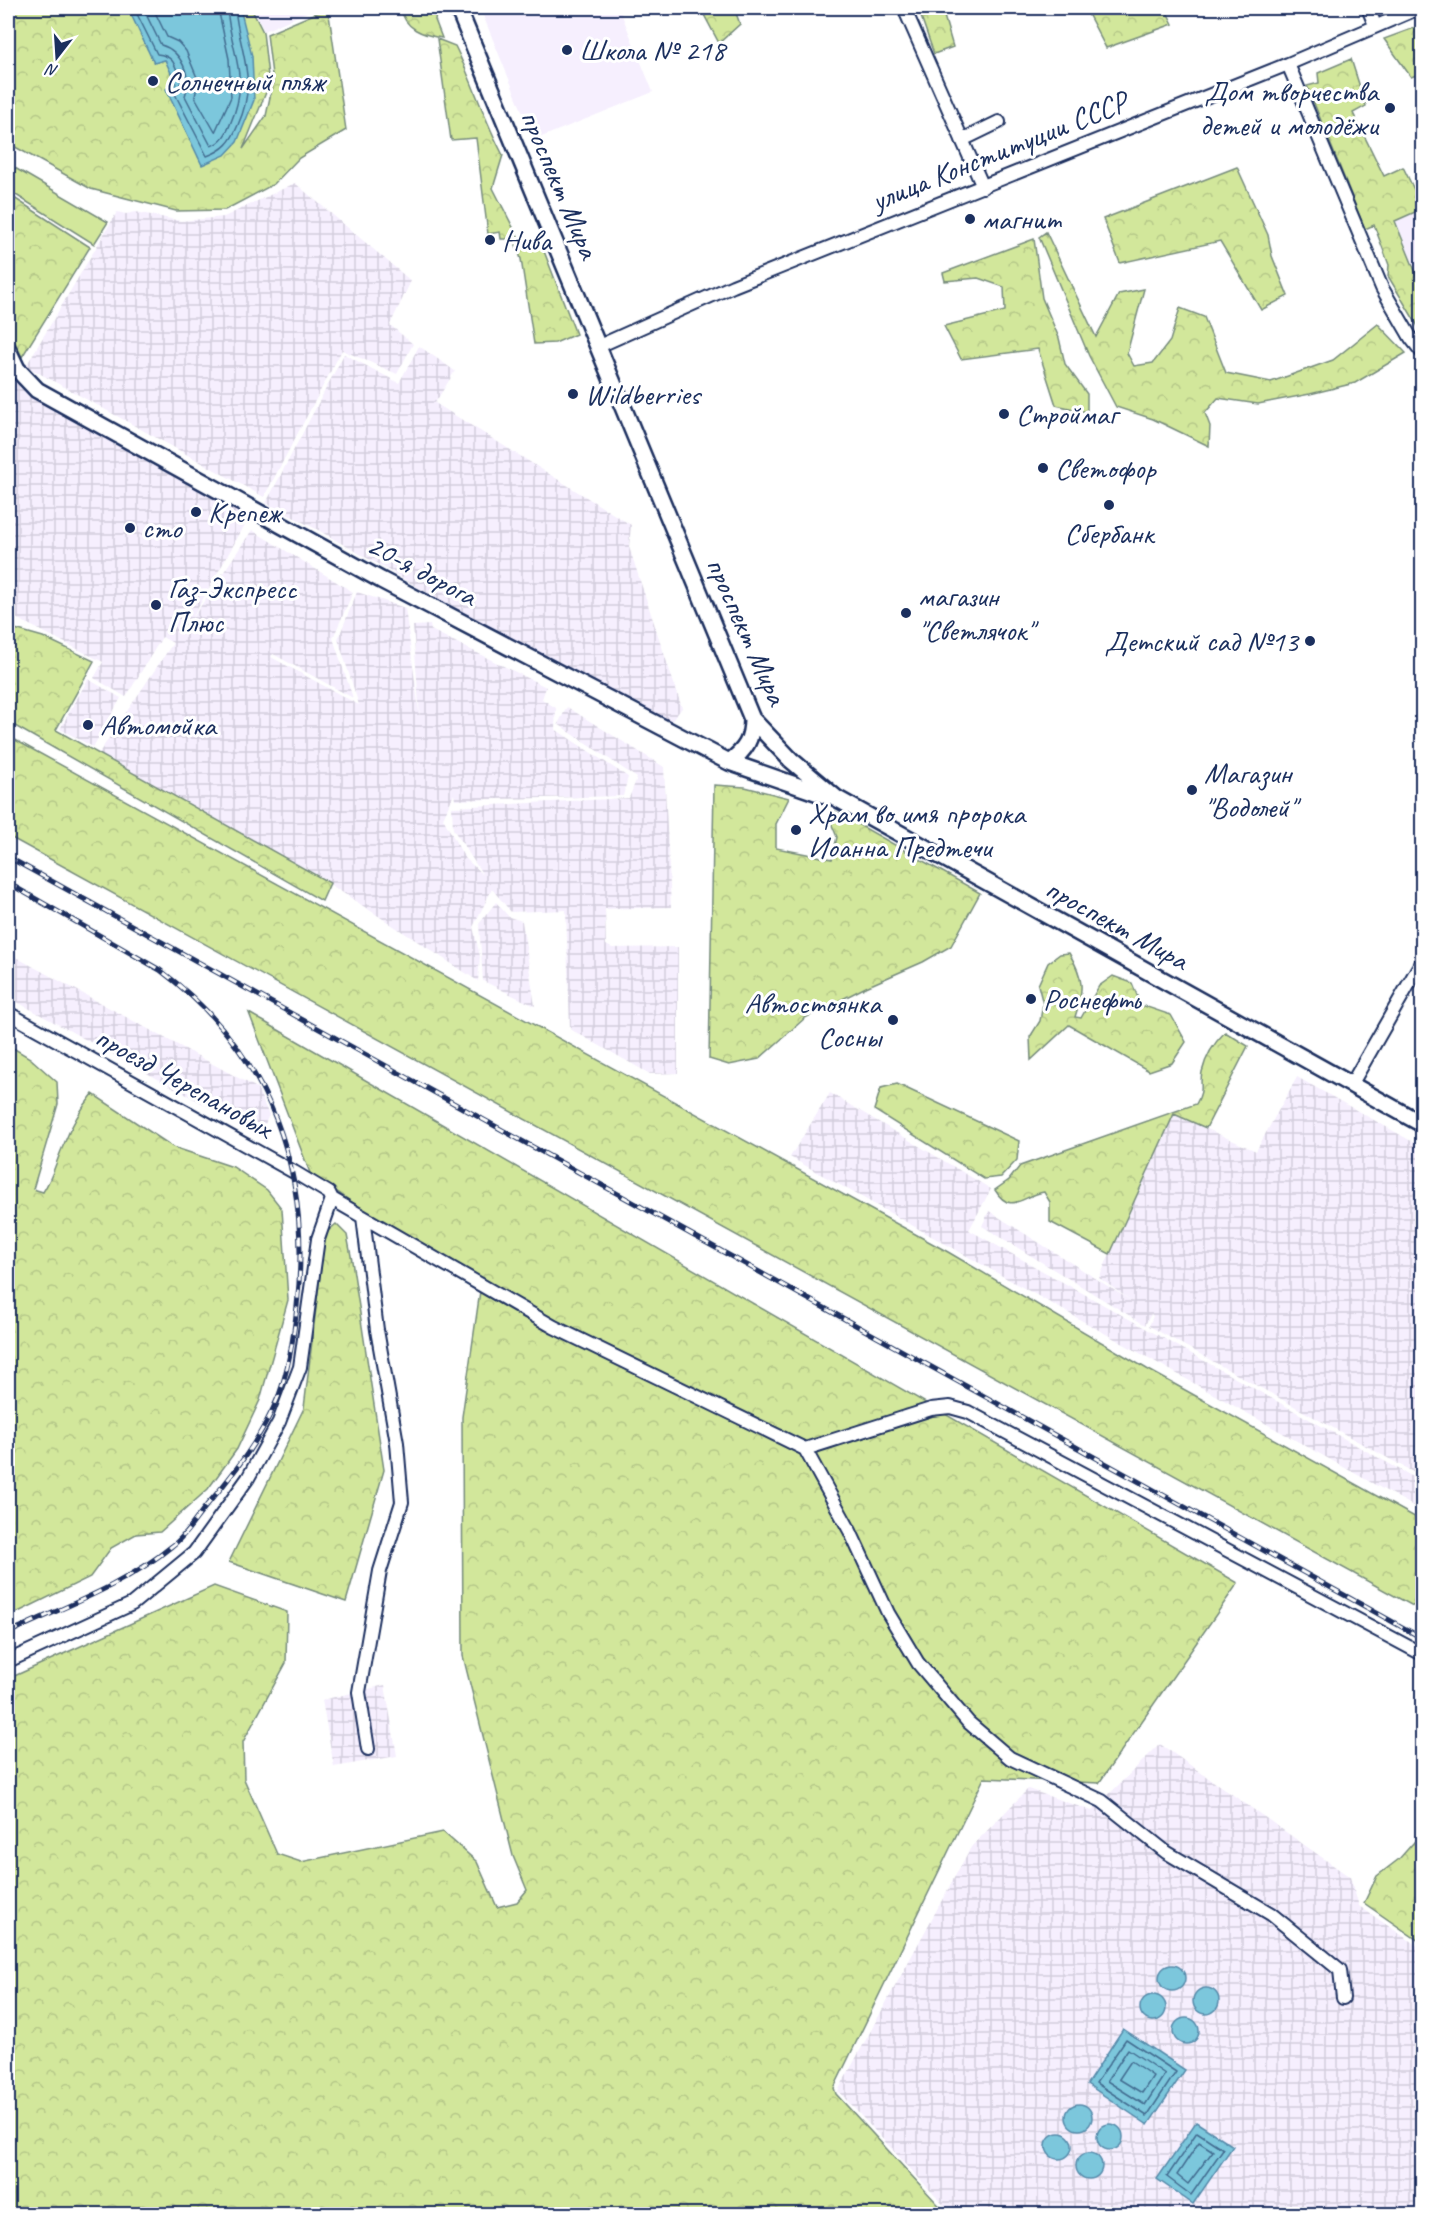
<svg xmlns="http://www.w3.org/2000/svg" width="1430" height="2222" font-family="Caveat,sans-serif">
<style>
.built{fill:#f6effe}
.industrial{fill:url(#industrial-grid)}
.forest{fill:url(#forest-crowns);stroke:#768b7c;stroke-width:1.5}
.garden{fill:#d2e79b;stroke:#768b7c;stroke-width:1.5}
.water{fill:#7cc7dc;stroke:#558aaa;stroke-width:1.5}
.lines{fill:none;stroke-linecap:round;stroke-linejoin:round}
.shore{stroke:#426c90;stroke-width:1.5}
.minor-casing{stroke:#1b2f5e;stroke-width:16}
.major-casing{stroke:#1b2f5e;stroke-width:20}
.minor{stroke:#fff;stroke-width:12}
.major{stroke:#fff;stroke-width:15}
.rail-casing{stroke:#1b2f5e;stroke-width:5}
.rail{stroke:#fff;stroke-width:3;stroke-dasharray:9;stroke-linecap:butt}
.poi-dot{fill:#1b2f5e;stroke:#fff;stroke-width:2}
.labels{text-anchor:middle;stroke-width:6;stroke-linejoin:round;paint-order:stroke}
.poi-label{font-size:30px;fill:#1b2f5e;stroke:#fff;text-anchor:start}
.street-label{font-size:30px;fill:#1b2f5e;stroke:#fff}
</style>
<defs>
<pattern id="industrial-grid" width="8" height="8" patternUnits="userSpaceOnUse" patternTransform="scale(1.5)"><rect width="8" height="8" fill="#f6effe"/><path d="M0 4h8M4 0v8" fill="none" stroke="#d2cddc"/></pattern>
<pattern id="forest-crowns" width="20" height="18" patternUnits="userSpaceOnUse" patternTransform="scale(1.5)"><rect width="20" height="18" fill="#d2e79b"/><path d="M2 6a3 3 0 1 1 6 0M12 15a3 3 0 1 1 6 0" fill="none" stroke="#b4c688"/></pattern>
</defs>
<rect width="100%" height="100%" fill="#fff"/>
<filter id="ink" filterUnits="userSpaceOnUse"><feTurbulence type="fractalNoise" baseFrequency=".0167" numOctaves="2"/><feDisplacementMap in="SourceGraphic" scale="12" xChannelSelector="R" yChannelSelector="G"/><feConvolveMatrix kernelMatrix="1 2 1 2 8 2 1 2 1" color-interpolation-filters="sRGB"/></filter>
<g filter="url(#ink)">
<path class="built" d="M253,8H316L264,31Z
M480,8H619L653,92L534,140Z
M1422,210V286L1396,221Z"/>
<path class="industrial" d="M295,183L411,281L390,325L413,344L397,374L342,350L264,497L26,366L117,212L126,214L136,212L181,221L224,217Z
M419,346L455,371L435,403L631,525L629,547L682,708L670,723L557,667L318,530L266,503L344,354L399,383Z
M8,378L251,514L190,622L252,530L353,592L333,638L353,698L273,654L271,657L359,705L338,639L357,592L405,608L420,718L413,626L430,625L431,630L546,687L542,699L556,708L555,729L628,777L623,796L455,800L454,794L443,818L464,857L483,875L453,829L452,807L629,798L637,778L558,724L567,707L664,767L671,907L605,909L606,945L612,948L678,947V1073L650,1074L570,1029L566,910L511,912L492,889L473,927L480,956L478,981L314,874L97,756L173,643L162,637L126,697L94,678L103,662L8,614Z
M88,679L121,698L93,747L60,729Z
M496,902L509,917L522,921L535,1006L483,981L479,924Z
M8,953L257,1088L269,1115L260,1135L8,997Z
M1297,1077L1422,1147V1477L1149,1326L1153,1316L1151,1314L1145,1325L982,1226L989,1211L1133,1302L1099,1278L1174,1114L1256,1151Z
M830,1093L991,1189L969,1230L1422,1482V1511L790,1157Z
M385,1685L397,1756L334,1767L322,1700Z
M1160,1744L1350,1877L1359,1906L1422,1949V2214H952L838,2091L971,1847L1028,1789L1092,1811Z"/>
<path class="forest" d="M8,8H251L263,32L269,85L243,149L266,116L273,83L267,34L328,8L346,130L299,158L274,184L225,210L176,211L91,189L8,143Z
M401,8H437L435,20L442,38C423,35 404,29 401,8Z
M670,8H734L740,24L719,43L703,13Z
M918,8H965L944,16L953,47L934,54Z
M1085,8H1165L1173,24L1106,48Z
M1422,25V73L1411,77L1384,39Z
M437,39L455,46C473,82 484,120 503,155L493,188L522,245L542,246L576,334L555,343L534,344L521,259L514,239H501L500,232L488,234L476,138L451,140Z
M1351,59L1366,106L1353,113L1384,176L1403,167L1422,206V209L1395,221L1422,288V333L1388,276L1389,265L1374,225L1365,229L1307,86L1319,83L1318,73Z
M1237,167L1268,235L1272,256L1288,296L1261,310L1220,241L1120,263L1103,219Z
M8,194L90,247L22,357L8,327Z
M1046,232L1096,337L1119,294L1144,289L1127,353L1134,366L1153,363L1170,341L1180,308L1204,317L1226,373L1271,382L1333,360L1378,324L1406,353L1355,383L1310,394L1258,404L1218,398L1205,413L1210,426L1209,446L1153,419L1116,407L1089,356L1039,237Z
M1034,239L1042,298L1059,338L1065,364L1087,394V412L1056,405L1038,349L961,359L944,326L1005,311L1004,287L978,278L945,281L943,273Z
M8,627L43,637L94,661L56,730L330,883L322,901L8,722Z
M8,736L948,1252L1147,1369L1422,1521V1611L8,836Z
M714,785L745,787L789,798L776,824V848L832,859L837,837L829,818L833,810L980,893L951,946L923,962L866,987L805,1018L759,1059L729,1065L709,1059Z
M1069,953C1084,978 1084,990 1075,1017L1081,1018L1099,986L1113,976L1132,983L1141,1005L1171,1015L1186,1042L1172,1063L1149,1071L1069,1025L1031,1060L1030,1037L1040,1021L1043,1004L1038,985L1048,963L1060,954Z
M249,1013L1238,1583L1099,1783L984,1778L834,2088L836,2094L947,2214H8V1680L10,1678L214,1586L287,1612L286,1663L243,1742L244,1779L277,1854L301,1862L443,1832L477,1862L497,1907L517,1902L527,1890L513,1856L463,1656L462,1417L480,1291L310,1173Z
M1225,1032L1248,1046L1206,1128L1174,1114L1110,1254L1050,1222V1202L1044,1192C1023,1195 1011,1216 995,1190L1009,1180L1020,1166L1196,1104C1205,1088 1199,1086 1202,1072C1206,1055 1214,1043 1225,1032Z
M8,1045L30,1058L57,1082L58,1104L33,1189L43,1192C53,1177 56,1161 64,1144C71,1126 80,1110 93,1094L173,1147L233,1167L267,1190L282,1209L288,1300L260,1400L237,1449L208,1489L160,1532L136,1534L111,1548L90,1577L8,1617Z
M897,1084L1019,1141L1017,1160L1001,1177L984,1179L874,1110L881,1088Z
M336,1224L347,1235L352,1261L384,1470L346,1602L229,1562L304,1408L323,1250L327,1232Z
M1422,1833V1943L1364,1903L1377,1876L1399,1859Z"/>
<path class="garden" d="M8,164L108,222L94,244L8,190Z"/>
<path class="water" d="M128,8H240L252,56L254,100L237,142L225,155L202,165L166,89L176,84L165,60L154,63Z
M1159 1978a13 13 0 1 1 26 0a13 13 0 1 1-26 0Z
M1193 2001a13 13 0 1 1 26 0a13 13 0 1 1-26 0Z
M1140 2008a13 13 0 1 1 26 0a13 13 0 1 1-26 0Z
M1173 2031a13 13 0 1 1 26 0a13 13 0 1 1-26 0Z
M1123,2029L1185,2070L1148,2125L1087,2084Z
M1066 2117a13 13 0 1 1 26 0a13 13 0 1 1-26 0Z
M1196,2122L1233,2146L1193,2204L1157,2179Z
M1097 2137a13 13 0 1 1 26 0a13 13 0 1 1-26 0Z
M1046 2146a13 13 0 1 1 26 0a13 13 0 1 1-26 0Z
M1076 2166a13 13 0 1 1 26 0a13 13 0 1 1-26 0Z"/>
<g class="lines">
<path class="shore" d="M134,8L157,54C175,56 175,66 181,82L175,94L207,156C224,150 231,142 238,125C259,79 239,52 235,8
M143,8L161,45C182,51 192,77 185,96L211,146C222,142 227,133 231,122C251,77 230,51 227,8
M153,8L167,37L178,42L186,51L198,80L195,97L215,132L231,97L229,59L218,8
M1126,2039L1176,2072L1147,2116L1096,2083Z
M1128,2049L1165,2074L1145,2105L1107,2081Z
M1131,2061L1153,2076L1142,2093L1119,2079Z
M1197,2132L1223,2149L1191,2195L1167,2177Z
M1199,2142L1213,2151L1188,2184L1177,2175Z"/>
<g class="minor-casing">
<path id="minor" d="M904,8L983,187
M1368,8L1375,25
M1288,64L1382,288L1411,338L1422,352
M962,140L999,122
M599,346L733,286L1288,64L1419,8
M8,1013L294,1172L329,1193L332,1199L554,1327L805,1449L931,1409L950,1407L968,1412L1422,1654
M1351,1085L1422,961
M363,1217L377,1330L397,1443L402,1502L380,1571L359,1692L368,1749
M805,1449L850,1531L888,1613L918,1663L968,1722L1010,1758L1102,1801L1166,1852L1271,1914L1340,1970L1343,1998
M8,1661L132,1604L194,1553L248,1478L279,1422L300,1367L318,1239L332,1199"/>
</g>
<g class="major-casing">
<path id="major" d="M458,8L752,719L791,760L836,798L1422,1124
M8,350L17,369L37,390L381,580L729,762L827,796
M729,762C746,750 752,739 752,719"/>
</g>
<use href="#minor" class="minor"/>
<use href="#major" class="major"/>
<g class="rail-casing">
<path id="rail" d="M8,857L1422,1638
M8,883L160,970C271,1053 312,1171 297,1306C294,1335 289,1367 279,1395C264,1433 234,1474 207,1505C196,1518 186,1536 172,1546C124,1586 63,1607 8,1633"/>
</g>
<use href="#rail" class="rail"/>
</g>
</g>
<g class="poi-dot">
<circle cx="567" cy="50" r="6"/>
<circle cx="153" cy="81" r="6"/>
<circle cx="1390" cy="108" r="6"/>
<circle cx="970" cy="219" r="6"/>
<circle cx="490" cy="240" r="6"/>
<circle cx="573" cy="394" r="6"/>
<circle cx="1004" cy="414" r="6"/>
<circle cx="1043" cy="468" r="6"/>
<circle cx="1109" cy="505" r="6"/>
<circle cx="196" cy="512" r="6"/>
<circle cx="130" cy="528" r="6"/>
<circle cx="156" cy="605" r="6"/>
<circle cx="906" cy="613" r="6"/>
<circle cx="1310" cy="641" r="6"/>
<circle cx="88" cy="725" r="6"/>
<circle cx="1192" cy="790" r="6"/>
<circle cx="796" cy="830" r="6"/>
<circle cx="1031" cy="999" r="6"/>
<circle cx="893" cy="1020" r="6"/>
</g>
<g class="labels">
<g class="poi-label">
<text x="579" y="60">Школа № 218</text>
<text x="165" y="91">Солнечный пляж</text>
<text x="1378" y="101" text-anchor="end">Дом творчества<tspan x="1378" dy="34">детей и молодёжи</tspan></text>
<text x="982" y="229">магнит</text>
<text x="502" y="250">Нива</text>
<text x="585" y="404">Wildberries</text>
<text x="1016" y="424">Строймаг</text>
<text x="1055" y="478">Светофор</text>
<text x="208" y="522">Крепеж</text>
<text x="142" y="538">сто</text>
<text x="1109" y="543" text-anchor="middle">Сбербанк</text>
<text x="168" y="598">Газ-Экспресс<tspan x="168" dy="34">Плюс</tspan></text>
<text x="918" y="606">магазин<tspan x="918" dy="34">"Светлячок"</tspan></text>
<text x="1298" y="651" text-anchor="end">Детский сад №13</text>
<text x="100" y="735">Автомойка</text>
<text x="1204" y="783">Магазин<tspan x="1204" dy="34">"Водолей"</tspan></text>
<text x="808" y="823">Храм во имя пророка<tspan x="808" dy="34">Иоанна Предтечи</tspan></text>
<text x="1043" y="1009">Роснефть</text>
<text x="881" y="1013" text-anchor="end">Автостоянка<tspan x="881" dy="34">Сосны</tspan></text>
</g>
<g class="street-label">
<text transform="translate(999 151) rotate(-22)" y="10">улица Конституции СССР</text>
<text transform="translate(560 184) rotate(67)" y="10">проспект Мира</text>
<text transform="translate(422 570) rotate(28)" y="10">20-я дорога</text>
<text transform="translate(747 631) rotate(66)" y="10">проспект Мира</text>
<text transform="translate(1117 924) rotate(29)" y="10">проспект Мира</text>
<text transform="translate(184 1082) rotate(29)" y="10">проезд Черепановых</text>
</g>
</g>
<rect width="1430" height="2222" fill="none" stroke="#fff" stroke-width="30"/>
<rect x="15" y="15" width="1400" height="2192" fill="none" stroke="#1b2f5e" stroke-width="2" filter="url(#ink)"/>
<g transform="translate(57 57) rotate(197)" stroke="#ffffff" stroke-width="4.5" paint-order="stroke">
<path d="M0-4.5L10 22L0 15L-10 22Z" fill="#1b2f5e"/>
<text y="-9" font-size="16" font-weight="bold" text-anchor="middle" fill="#1b2f5e">N</text>
</g>
</svg>
